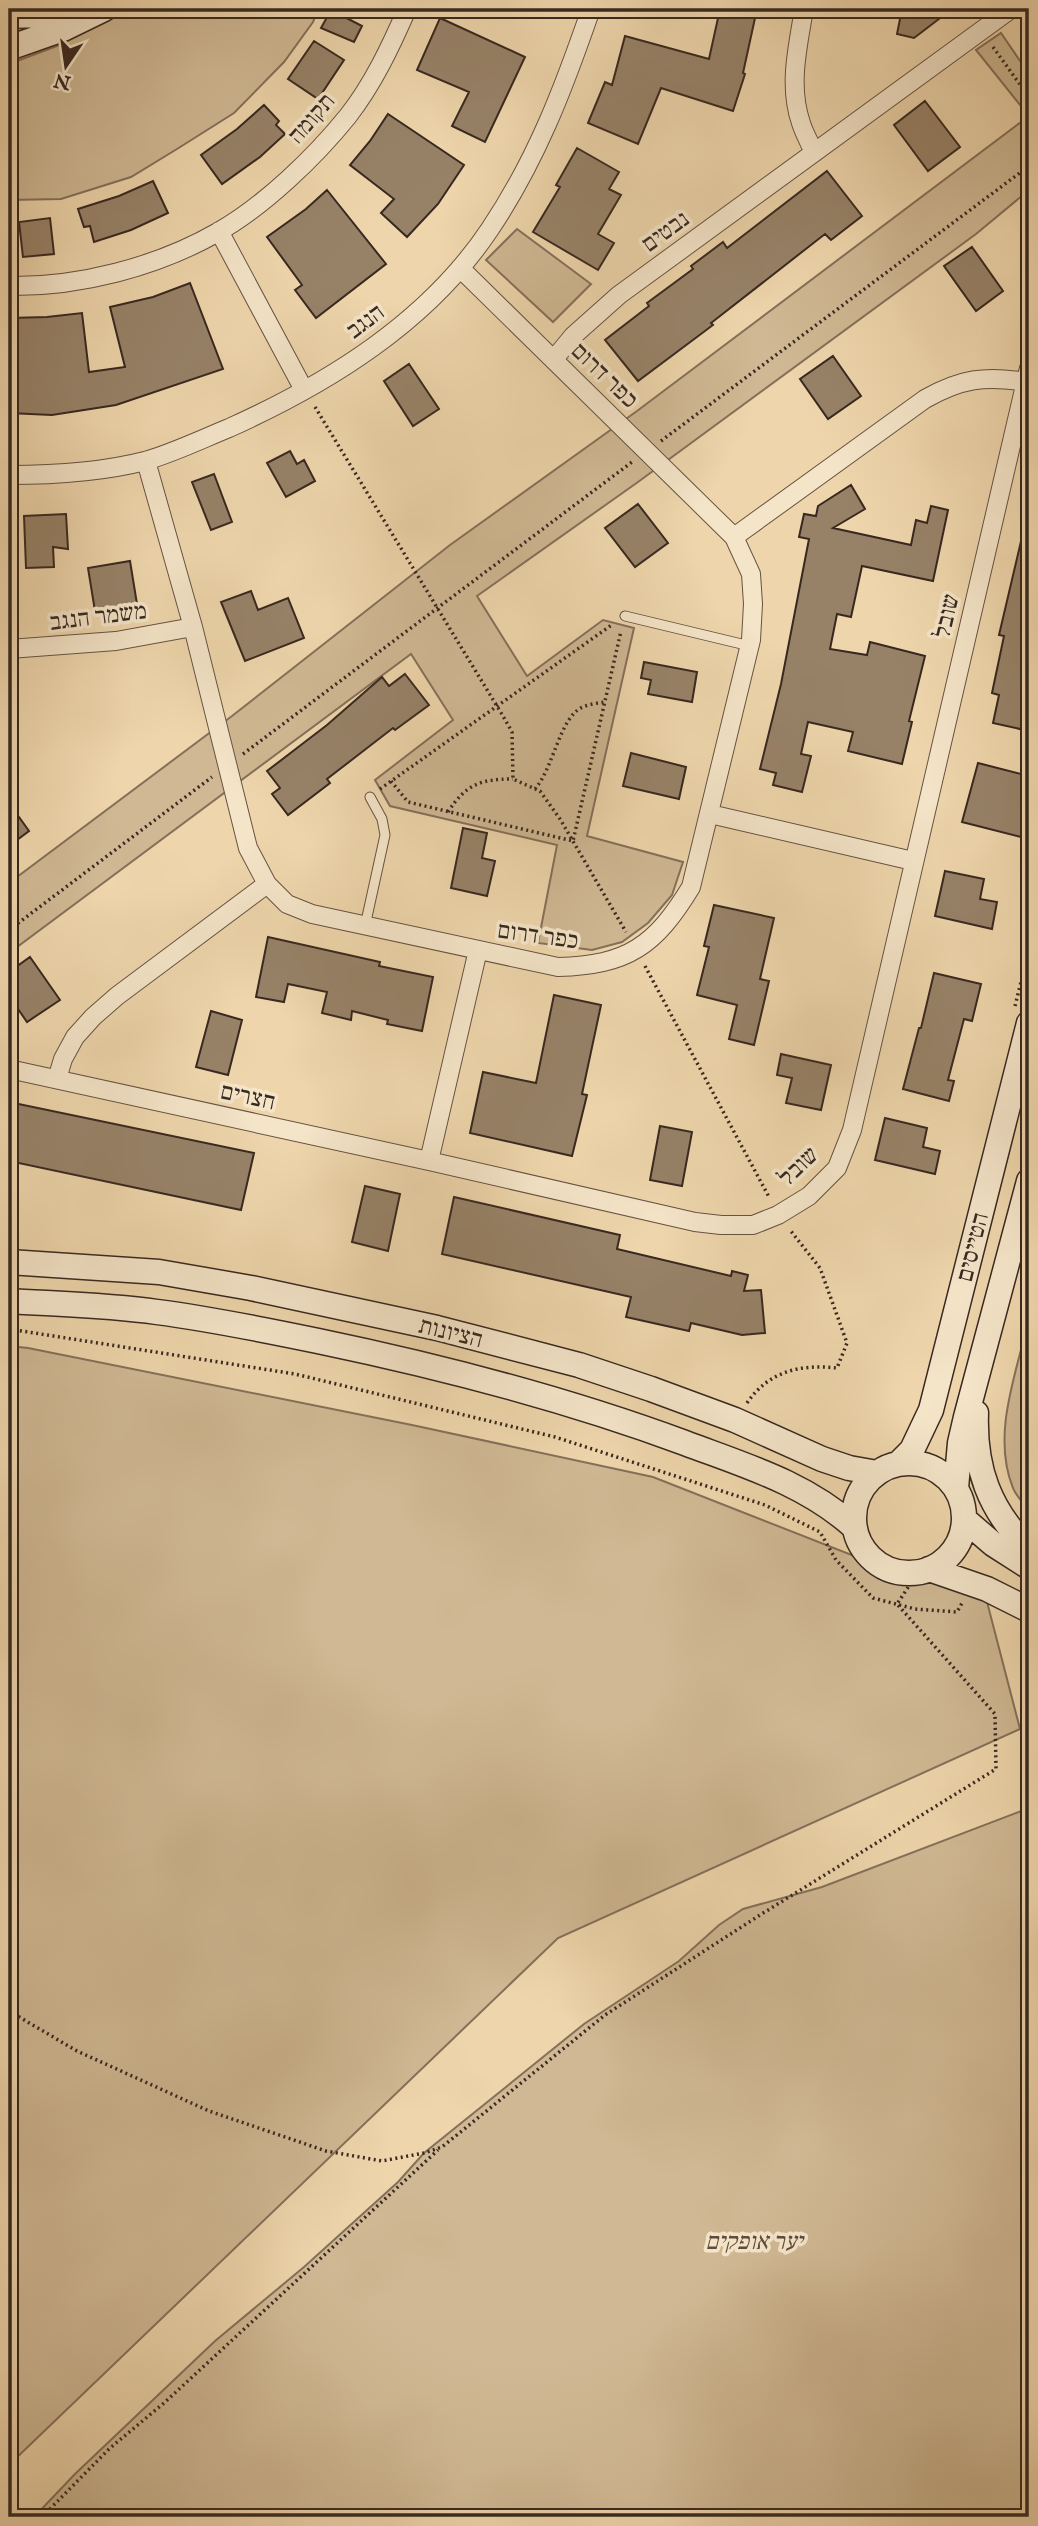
<svg xmlns="http://www.w3.org/2000/svg" width="1038" height="2526" font-family="'IM FELL English','Frank Ruhl Libre',serif">
<style>
.green{fill:#cfb893;stroke:#84705a;stroke-width:2}
.building{fill:#978268;stroke:#382820;stroke-width:2}
.lines{fill:none;stroke-linecap:round;stroke-linejoin:round}
.lane-casing{stroke:#665343;stroke-width:11}
.street-casing{stroke:#665343;stroke-width:20}
.secondary-casing{stroke:#382820;stroke-width:27}
.path{stroke:#382820;stroke-width:3.5;stroke-dasharray:2 3.5;stroke-linecap:butt}
.lane{stroke:#f4e4c8;stroke-width:9}
.street{stroke:#f4e4c8;stroke-width:18}
.secondary{stroke:#f4e4c8;stroke-width:24}
.labels{text-anchor:middle;stroke-width:7;stroke-linejoin:round;paint-order:stroke}
.street-label{font-size:24px;fill:#382820;stroke:#f4e4c8}
.park-label{font-size:24px;font-style:italic;fill:#5e4c3d;stroke:#f4e4c8}
</style>
<rect width="100%" height="100%" fill="#eed5ab"/>
<filter id="stains"><feTurbulence type="fractalNoise" baseFrequency=".00286" numOctaves="4"/><feColorMatrix values="0 0 0 0 .2 0 0 0 0 .09 0 0 0 0 .02 0 0 0 .5 -.17"/></filter>
<radialGradient id="worn" r=".72"><stop offset=".6" stop-color="#630" stop-opacity="0"/><stop offset="1" stop-color="#630" stop-opacity=".3"/></radialGradient>
<path class="green" d="M114,9H318L313,22L284,62L234,113L177,149L131,177L61,199L9,200V64L62,44Z
M1001,33L1029,74V190L976,234L638,482L477,596L527,676L603,620L634,628L587,836L683,862L672,895L648,923L622,942L592,950L538,943L557,845L390,806L375,780L453,720L411,654L9,953V883L232,716L450,545L637,411L1029,116L976,50Z
M517,229L591,284L553,322L486,260Z
M1029,1318V1510C1024,1504 1016,1496 1013,1488C991,1434 1017,1372 1029,1318Z
M9,1346L28,1348L412,1425L653,1477L900,1574L986,1598L1020,1729L558,1938L9,2465Z
M1029,1808V2517H34L75,2474L215,2341L304,2267L398,2182L424,2153L584,2024L679,1961L719,1925L743,1909L822,1887Z"/>
<path class="building" d="M720,9H757L743,73L745,74L733,111L661,88L638,144L588,123L605,82L612,85L625,36L709,59Z
M902,9H952L914,38L897,34Z
M331,10L362,26L354,42L321,28Z
M440,18L525,57L485,142L452,126L469,92L417,70Z
M314,41L344,60L318,99L288,79Z
M925,101L960,147L928,171L894,125Z
M264,105L279,121L276,125L285,134L260,157L222,184L201,155L237,129Z
M388,114L464,165L438,204L407,237L381,213L394,199L350,165L370,141Z
M577,148L619,172L609,189L621,195L598,234L614,243L598,270L533,232L560,187L556,185Z
M827,171L862,216L831,240L825,234L711,323L713,325L638,381L605,340L649,306L647,303L693,269L691,266L723,242L727,248Z
M153,181L168,213L131,230L94,242L90,226L84,227L78,209L119,196Z
M327,190L386,264L316,318L295,290L302,285L267,237L306,209Z
M50,218L54,254L23,257L19,222Z
M972,247L1003,291L976,311L944,266Z
M190,283L223,369L116,405L52,415L9,413V318L47,317L82,313L89,372L125,367L110,307L153,297Z
M833,356L861,396L828,419L800,379Z
M409,364L439,409L413,426L384,381Z
M290,451L297,464L304,460L315,481L286,497L267,463Z
M214,474L232,522L211,530L192,482Z
M851,485L865,509L833,528L911,545L916,520L927,523L931,506L948,510L933,581L862,566L851,617L837,614L830,649L867,655L870,642L925,656L909,721L912,722L902,764L848,751L853,732L808,722L801,754L811,756L802,792L773,785L776,773L760,769L781,684L809,539L799,537L804,514L816,516L818,506Z
M638,504L668,543L635,567L605,528Z
M66,514L68,549L53,547L54,567L26,568L24,516Z
M1022,537H1029V731L993,723L999,695L992,693L1004,636L999,635Z
M130,561L137,604L95,611L88,568Z
M251,591L258,610L288,598L304,638L245,661L221,602Z
M644,662L697,672L692,702L648,694L651,680L641,678Z
M405,674L429,705L395,730L393,728L327,779L330,783L288,815L272,794L280,788L267,771L327,725L382,677L389,686Z
M631,753L686,767L679,799L623,786Z
M978,763L1029,776V804L1021,837L962,822Z
M9,803L29,831L9,846Z
M463,828L487,833L482,858L495,861L487,896L451,888Z
M945,871L984,879L980,899L997,902L992,929L935,916Z
M714,905L774,918L760,979L769,981L754,1045L729,1039L737,1005L697,995L709,947L704,946Z
M268,937L380,962L379,966L433,977L422,1031L387,1024L388,1020L352,1011L351,1020L322,1013L327,992L288,984L284,1002L256,997Z
M30,957L60,1000L27,1022L9,996V972Z
M934,973L981,984L972,1021L964,1019L948,1080L954,1081L949,1101L903,1089L919,1028H921Z
M554,995L601,1005L582,1094L587,1095L572,1156L470,1133L483,1072L536,1083Z
M211,1011L242,1020L228,1075L196,1067Z
M781,1054L831,1065L821,1110L786,1103L792,1078L777,1075Z
M9,1102L254,1153L241,1210L9,1161Z
M885,1118L927,1128L923,1147L940,1151L935,1174L875,1160Z
M660,1126L692,1132L682,1186L650,1180Z
M365,1186L400,1194L388,1251L352,1242Z
M454,1197L620,1235L617,1249L731,1276L732,1271L748,1275L744,1291L761,1290L765,1333L742,1335L691,1323L689,1331L626,1317L631,1297L442,1254Z"/>
<g class="lines">
<g class="lane-casing">
<path id="lane" d="M625,616L750,646
M365,926L385,835L382,819L370,797"/>
</g>
<g class="street-casing">
<path id="street" d="M804,9C798,46 788,86 801,123C804,133 810,143 814,153
M219,231L304,390
M9,286C79,287 157,267 218,232C264,206 315,157 348,116C373,84 391,46 407,9
M554,359L573,336L619,295L1011,9
M146,461L193,627L248,848L267,884L287,904L312,914L558,967C628,965 655,946 691,887L751,640L753,604L751,574L734,537L460,268
M9,475C53,475 102,472 145,461C173,453 202,439 229,428C329,383 428,322 490,229C537,159 564,87 591,9
M734,537L925,399C960,379 985,375 1026,382
M9,649L116,641L193,627
M710,814L913,861
M9,1069L429,1161L695,1222L721,1225H753L778,1215L809,1196L837,1168L852,1130L1029,368
M57,1079L63,1059L75,1037L93,1017L117,996L267,884
M429,1161L478,950"/>
</g>
<g class="secondary-casing">
<path id="secondary" d="M9,16L41,15L59,9
M9,48L63,29L104,9
M9,1262L159,1272L251,1288L437,1328L579,1365L651,1389L735,1420L822,1459L849,1468L877,1473
M9,1301C58,1304 108,1305 157,1312C211,1319 265,1330 318,1341C443,1367 566,1399 685,1443C746,1466 805,1483 854,1527
M976,1413C974,1468 989,1510 1029,1549
M899,1463L912,1450L931,1410L1029,1023
M854 1518a55 55 0 1 1 110 0a55 55 0 1 1-110 0Z
M956,1488L960,1443L966,1417L1029,1181
M964,1519L993,1544L1029,1567
M929,1569L987,1589L1029,1610"/>
</g>
<path class="path" d="M993,47L1029,97
M315,407L503,716L512,732L513,779L540,791L560,819L626,932
M661,441L1029,166
M243,754L632,462
M391,781L408,802L573,841L621,631
M380,789L613,624
M535,789C554,767 560,716 583,707C590,704 598,703 605,702
M448,812C466,784 481,779 513,779
M9,930L212,777
M645,966L769,1197
M1015,1006L1029,950
M9,1329L295,1374L555,1437L765,1505L820,1532L836,1560L873,1598L915,1609L957,1612L962,1603
M747,1403C769,1371 800,1364 837,1368L847,1343L820,1268L790,1230
M9,2011L77,2051L209,2111L326,2151L382,2161L424,2153L442,2147L605,2015L760,1915L996,1769L995,1714L897,1604L911,1583
M42,2517L109,2449L164,2403L438,2150"/>
<use href="#lane" class="lane"/>
<use href="#street" class="street"/>
<use href="#secondary" class="secondary"/>
</g>
<g class="labels">
<g class="street-label">
<text transform="translate(311 118) rotate(-49)" y="8">תקומה</text>
<text transform="translate(665 231) rotate(-36)" y="8">נבטים</text>
<text transform="translate(365 321) rotate(-37)" y="8">הנגב</text>
<text transform="translate(605 375) rotate(44)" y="8">כפר דרום</text>
<text transform="translate(98 616) rotate(-7)" y="8">משמר הנגב</text>
<text transform="translate(946 616) rotate(-77)" y="8">שובל</text>
<text transform="translate(538 935) rotate(8)" y="8">כפר דרום</text>
<text transform="translate(248 1096) rotate(12)" y="8">חצרים</text>
<text transform="translate(798 1166) rotate(-44)" y="8">שובל</text>
<text transform="translate(972 1247) rotate(-76)" y="8">הטייסים</text>
<text transform="translate(451 1332) rotate(14)" y="8">הציונות</text>
</g>
<g class="park-label">
<text x="754" y="2249">יער אופקים</text>
</g>
</g>
<rect width="1038" height="2526" fill="none" stroke="#eed5ab" stroke-width="35"/>
<rect x="10" y="10" width="1017" height="2505" fill="none" stroke="#382820" stroke-width="3.5"/>
<rect x="18" y="18" width="1003" height="2491" fill="none" stroke="#382820" stroke-width="2"/>
<g transform="translate(66 66) rotate(193)" stroke="#f4e4c8" stroke-width="5" paint-order="stroke">
<path d="M0-5L12 26L0 18L-12 26Z" fill="#382820"/>
<text y="-10" font-size="19" font-weight="bold" text-anchor="middle" fill="#382820">N</text>
</g>
<rect width="100%" height="100%" filter="url(#stains)"/>
<rect width="100%" height="100%" fill="url(#worn)"/>
</svg>
